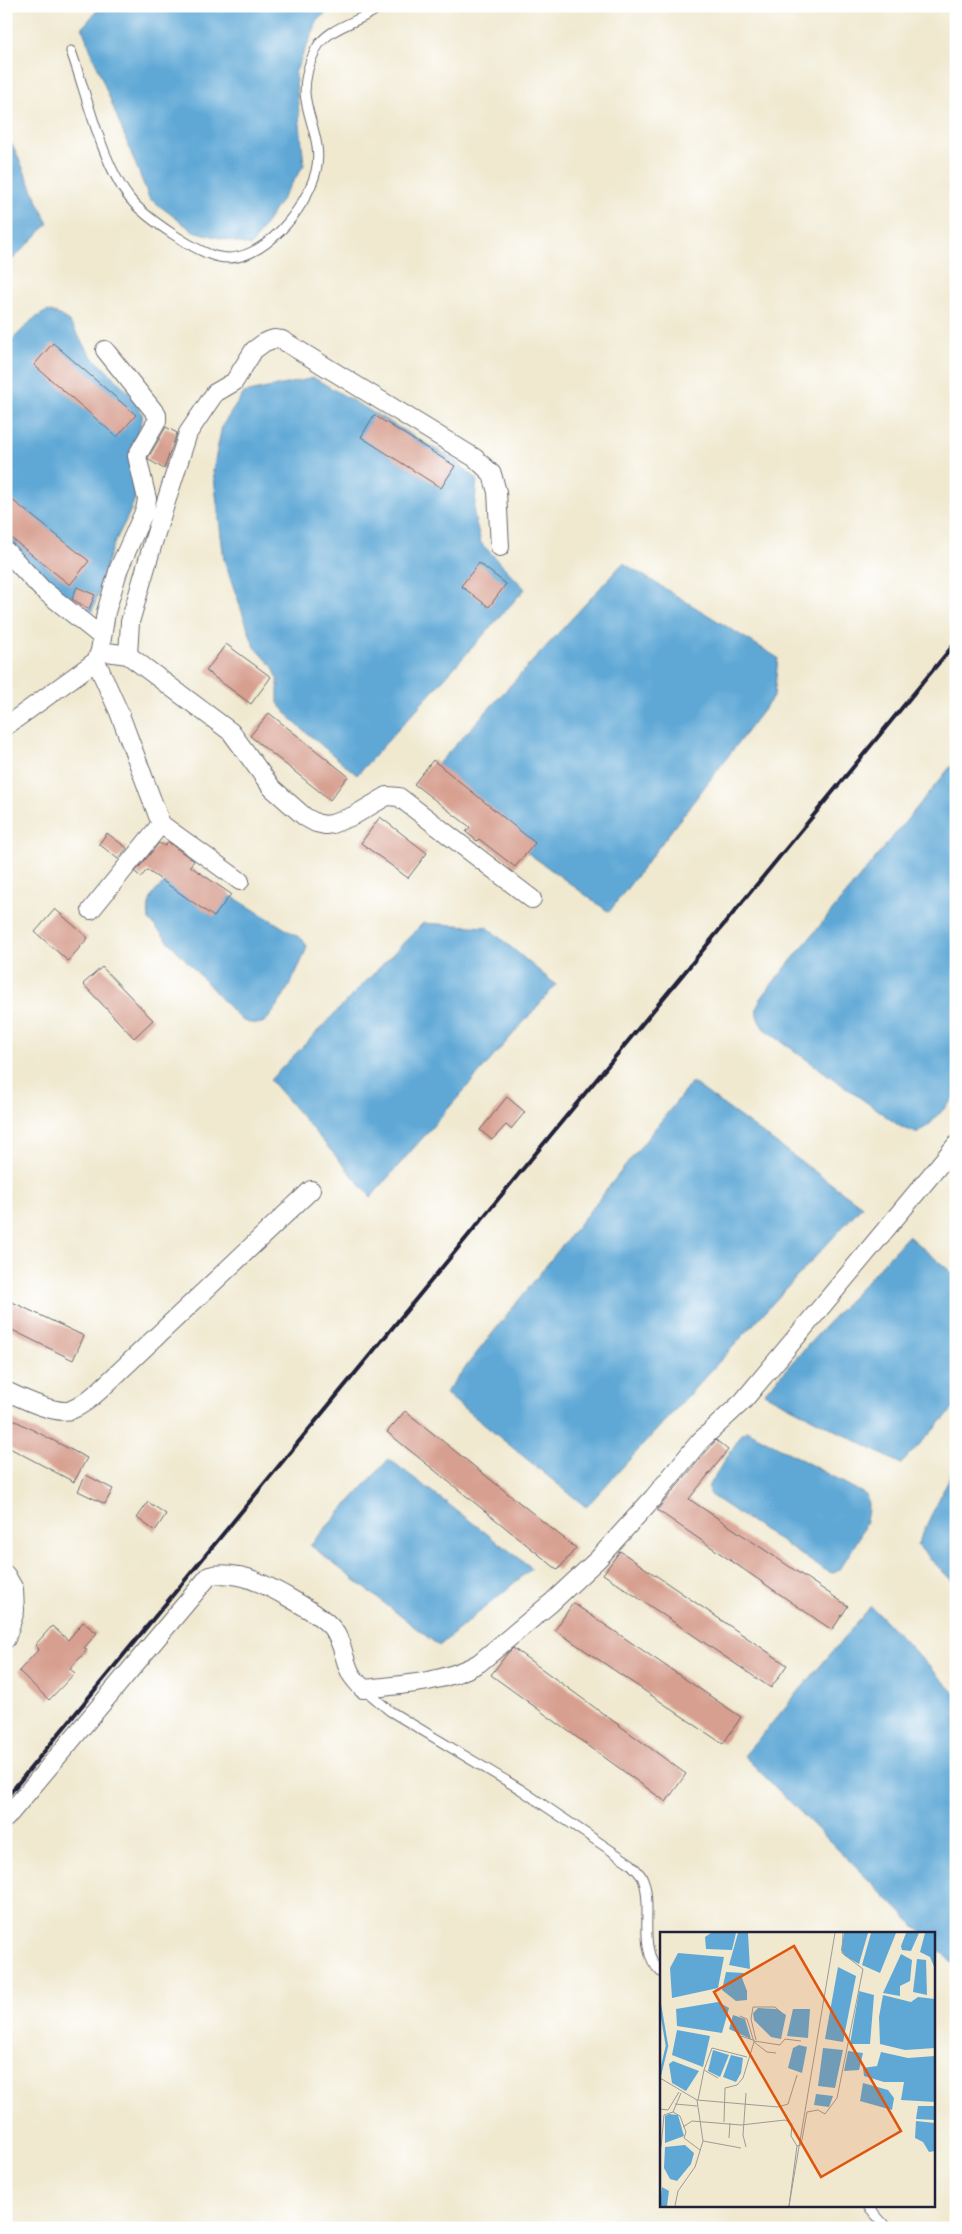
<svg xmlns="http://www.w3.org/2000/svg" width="962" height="2234" font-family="Kalam,sans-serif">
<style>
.water{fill:#5fa8d6;stroke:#406588}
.building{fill:#d79f8f}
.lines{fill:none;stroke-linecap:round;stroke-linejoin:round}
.service-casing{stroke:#6a686f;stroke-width:11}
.minor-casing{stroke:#6a686f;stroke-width:20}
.service{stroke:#fff;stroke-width:9}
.minor{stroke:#fff;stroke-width:18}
.rail{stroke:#22223b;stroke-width:4}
.inset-river{fill:none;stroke:#5fa8d6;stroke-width:2.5}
.inset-road{fill:none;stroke:#9e9994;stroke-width:1}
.view{fill:#de560e;fill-opacity:0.15;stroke:#de560e;stroke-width:2.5}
.inset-edge{fill:none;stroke:#22223b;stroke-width:2.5}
</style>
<rect width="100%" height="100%" fill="#fff"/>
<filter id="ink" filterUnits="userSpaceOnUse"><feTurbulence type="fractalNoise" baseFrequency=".02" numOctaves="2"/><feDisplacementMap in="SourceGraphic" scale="10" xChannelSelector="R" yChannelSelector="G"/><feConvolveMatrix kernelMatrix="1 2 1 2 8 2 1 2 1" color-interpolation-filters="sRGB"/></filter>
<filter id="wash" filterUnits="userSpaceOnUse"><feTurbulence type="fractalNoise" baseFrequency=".0096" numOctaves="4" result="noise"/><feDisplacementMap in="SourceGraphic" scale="20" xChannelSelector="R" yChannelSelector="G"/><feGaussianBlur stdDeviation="1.12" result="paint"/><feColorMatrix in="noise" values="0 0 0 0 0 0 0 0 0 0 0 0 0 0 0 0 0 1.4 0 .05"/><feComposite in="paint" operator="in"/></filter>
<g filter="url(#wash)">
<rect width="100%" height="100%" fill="#f0e9d0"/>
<path class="water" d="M101,6H336L319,18L295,73L304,165L251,246L193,231L149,198L82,28Z
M6,139L13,146L48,224L6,266Z
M47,311C75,317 74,334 90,354C105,371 136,394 142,414C145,422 132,441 130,452C126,467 138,483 135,497C130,517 116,536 109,556C102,577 99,598 89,617L29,567L10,543L6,525V346L32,320Z
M314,378L454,460L477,479L474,515L481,543L525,589L357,775L295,723L278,703V680L273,667L254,646L224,560L213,470L222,426L244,393Z
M623,563L778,658L774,696L609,912L425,778Z
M956,760V1096L929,1125L916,1133L901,1127L764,1029C749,1008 759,1002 772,984Z
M182,871L238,900L302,939L307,946C304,960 275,1016 264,1022C257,1026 248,1022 241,1020L149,920C145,891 162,886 182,871Z
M423,923L487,927L556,985L371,1197L270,1080Z
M692,1082L862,1206L586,1507L445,1393Z
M908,1236L956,1276V1406L901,1464L764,1393Z
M746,1431H749L866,1495C875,1520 851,1551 838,1571L833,1573L826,1571L710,1495L708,1488L710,1483L742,1434Z
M389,1459L532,1568L439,1646L310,1545Z
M954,1468H956V1585L917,1545Z
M871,1606L956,1694V1967L933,1944V1933H922L744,1756Z"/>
<g id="blocks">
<path class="building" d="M53,343L136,415L117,437L34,365Z
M374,415L455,466L441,488L361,437Z
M166,427L177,433L164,469L149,460L148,458Z
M6,495L89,561L70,585L6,534Z
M479,563L506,584L489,607L461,586Z
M77,587L95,595L89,609L72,599Z
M226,644L271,677L251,704L206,671Z
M269,713L348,776L330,800L250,736Z
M433,760L535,843L515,867L479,839L477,841L466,832L470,827L414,784Z
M380,817L427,853L408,878L361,843Z
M107,833L127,848L118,859L99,844Z
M168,842L194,861L190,866L231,894L214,917L147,870L141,877L135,872L159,843L165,846Z
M55,909L88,938L68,961L35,932Z
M102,967L153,1020L134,1038L83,984Z
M507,1097L525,1112L511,1129L506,1125L492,1140L480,1130Z
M6,1299L84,1336L73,1360L6,1327Z
M405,1411L576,1548L558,1570L387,1432Z
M6,1416L87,1458L74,1482L6,1446Z
M716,1440L728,1450L689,1499L848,1606L832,1630L657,1510Z
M86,1475L113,1489L105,1504L78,1491Z
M148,1502L166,1514L155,1531L137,1518Z
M620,1551L787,1665L771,1688L603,1574Z
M573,1603L741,1717L723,1744L555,1630Z
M83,1622L97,1633L84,1648L87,1650L70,1669L75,1673L49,1700L19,1671L39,1649L35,1645L52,1626L68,1640Z
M513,1648L686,1774L666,1802L491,1675L506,1655Z"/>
</g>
</g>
<g filter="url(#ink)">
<use href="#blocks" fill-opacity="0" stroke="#6a686f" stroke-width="1"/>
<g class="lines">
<g class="service-casing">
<path id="service" d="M71,51C87,95 102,165 131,200C146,218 197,253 219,257C262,266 307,207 316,171C323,143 307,119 305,93C305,79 309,62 316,49C328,26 362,22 381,6
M365,1690L390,1711L520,1789L631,1864C635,1869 641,1874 643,1879C654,1908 636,1950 661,1972
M867,2205L887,2228"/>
</g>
<g class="minor-casing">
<path id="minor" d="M6,551L42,589L102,637
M100,651L128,655L231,732L272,788L305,817L316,823L325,825L332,824L353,816L387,796L399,797L532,899
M128,655L130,622L155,536L188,433L215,393L234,382L254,350L265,342L274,339L282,340L475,458L492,474L497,492L500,547
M96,661L119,712L161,824L240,881
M6,726L96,661L100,651L106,612L119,568L145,510L147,499L137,456L157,421V415L105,350
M91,910L161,824
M6,1391C21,1398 55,1415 71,1410C82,1406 91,1398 100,1390L311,1190
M6,1575L14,1589L15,1611L6,1639
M6,1818L209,1576C219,1573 229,1574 239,1576C259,1579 320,1613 332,1628C344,1643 343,1659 351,1674C354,1679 359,1684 363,1689C402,1685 444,1683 479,1663L551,1603L598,1559L653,1498L700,1441L743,1401L956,1145"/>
</g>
<use href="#service" class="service"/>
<use href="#minor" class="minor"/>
<path class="rail" d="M6,1798L956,642"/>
</g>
</g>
<g transform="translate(660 1932)">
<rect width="275" height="275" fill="#f0e9d0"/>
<path d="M51,1H76L72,18L46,17L45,5ZM78,1H88L90,37L69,33ZM184,1H208L199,32L185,24L181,18ZM211,1H236L220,41L202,33ZM246,1H259L251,19L242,18L241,14ZM265,1H275V37L270,25L260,20ZM18,21L64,25L58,56L12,66L10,36ZM241,22L252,28L250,49L240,54V64L223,61ZM257,27L266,28L267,63L253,60ZM178,35L196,44L183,110L165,107ZM66,40L84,41L82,46L87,59V68L76,69L62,58ZM199,59L214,63L210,112H190ZM223,63L251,70L258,65L275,67V116L245,118L220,112L219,85ZM58,70L69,76L62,101L17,94L16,77ZM98,76L117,77L126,83L121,107L111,105L94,88L93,81ZM133,77H150L148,106L127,104ZM73,83L85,87L91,107L69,97ZM17,98L50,104L43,135L12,123ZM139,113L147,115L142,141L128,136L133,116ZM163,116L183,118L175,156L158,154ZM53,118L69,123L60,145L48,139ZM188,119L203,121L199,138L184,139ZM221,120L248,126L275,124V170L241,168L244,150H224L204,144L203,136L217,134ZM71,123L83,126L81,141L76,150L63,145ZM13,129L39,139L26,159L12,151L9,132ZM203,151L228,158L234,166L232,178L200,169ZM156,162L173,164L169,175L154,173ZM258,174H275V188L256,187ZM9,182L18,183L24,204L5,211V184ZM256,189L275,191V219L269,220L263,210L255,206ZM25,213L34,221L31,232L17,249L10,247L4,236L5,215ZM2,255L9,259L7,274H0Z" fill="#5fa8d6"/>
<path class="inset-river" d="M0,73L7,114L0,143"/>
<path class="inset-road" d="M0,89V125M78,103L93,108M96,108L91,87L93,75H115L122,81M94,109L120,113L125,107L141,109M94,110L107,120L116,121M0,146L37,168L118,175L128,172L137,143M58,146L44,138L52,116L87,125M86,161L83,203L86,215M37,168L43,209L81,216M38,168L44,138M15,172L37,174M0,177L8,178L19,160M13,180L21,161M64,190L65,156L77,153L83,146L94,110L87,87L80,84M23,195L32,189L81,193L125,188L132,192L131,204L137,214M69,206L70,191M1,215L4,183L13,180L20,184L26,200L24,206L40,218M15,274L18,259L35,235L43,209M129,274L137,214L141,213L147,180L158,178L165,182L177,166L203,37L182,21L183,1M129,274L175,1"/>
<path class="view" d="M134,14L241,199L161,245L54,60Z"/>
<rect width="275" height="275" class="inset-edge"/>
</g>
<rect width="962" height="2234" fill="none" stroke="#fff" stroke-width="25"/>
</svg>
